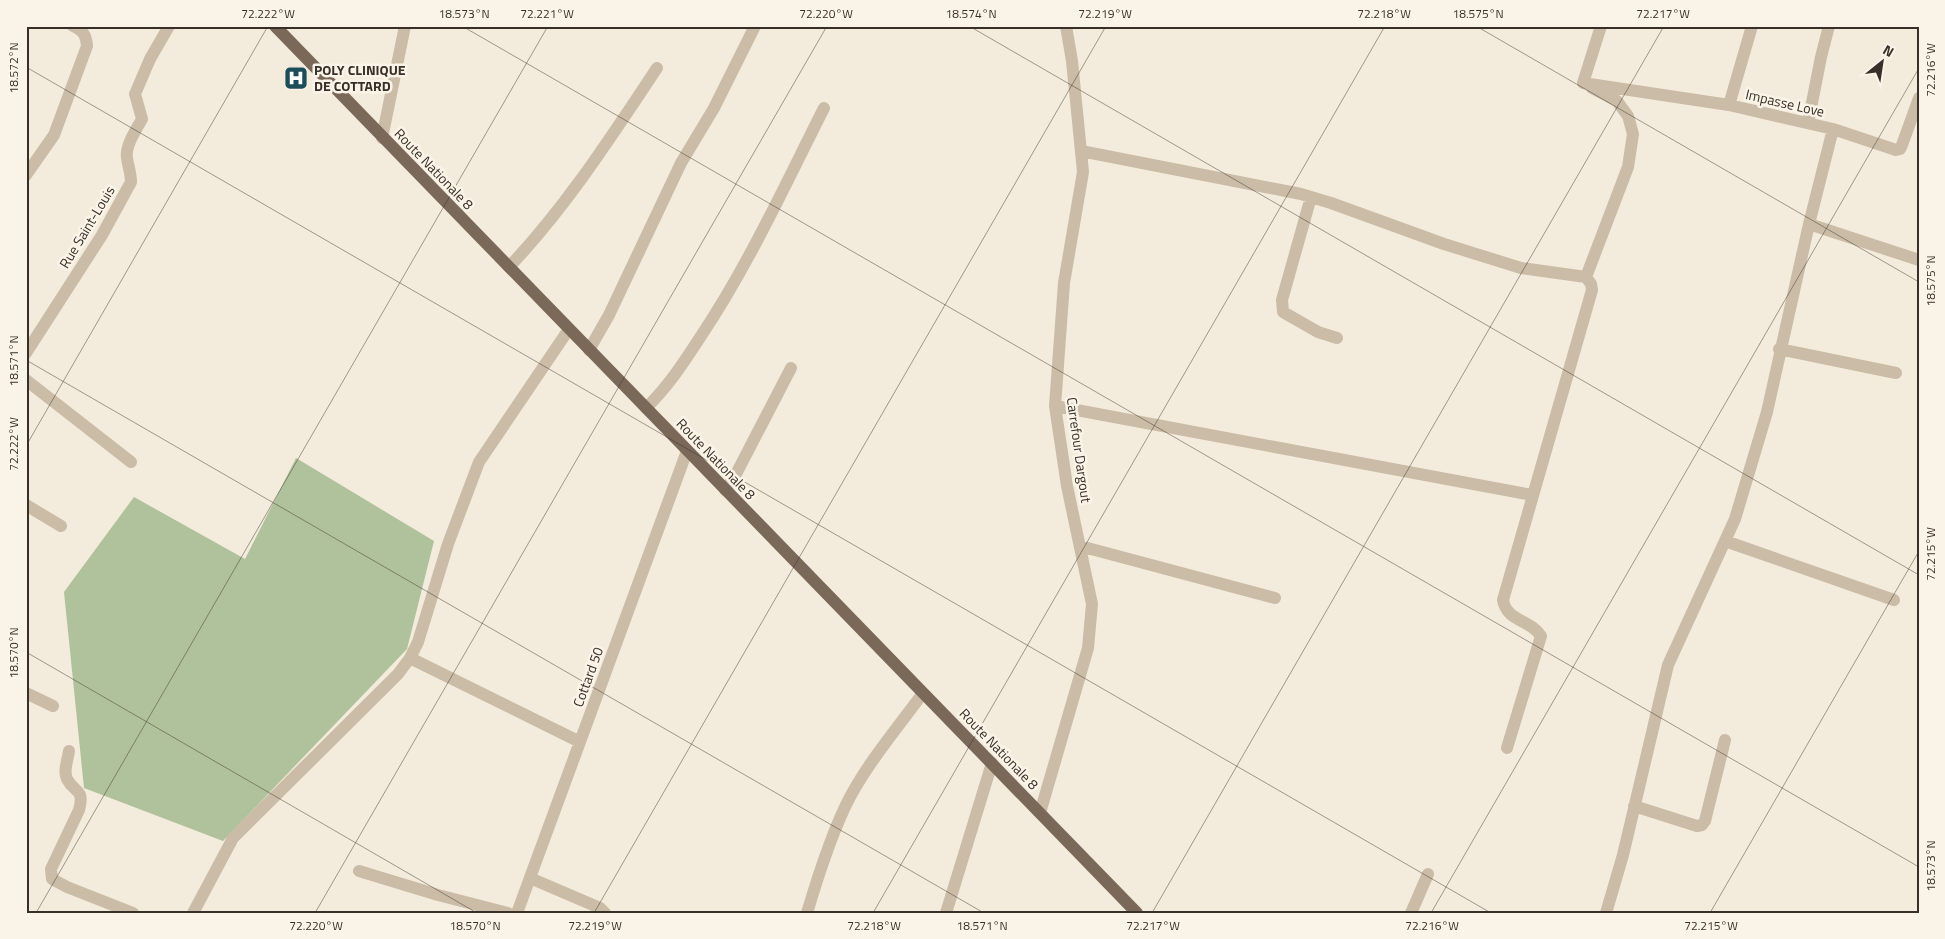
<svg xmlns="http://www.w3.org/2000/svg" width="1945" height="939" font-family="'Titillium Web',sans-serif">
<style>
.grass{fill:#b0c29b}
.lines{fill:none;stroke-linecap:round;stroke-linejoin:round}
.minor{stroke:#cbbca7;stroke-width:12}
.primary{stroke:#7a6858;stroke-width:12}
.ticks{fill:none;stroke:#372f28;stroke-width:1;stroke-opacity:0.45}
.labels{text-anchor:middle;stroke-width:5;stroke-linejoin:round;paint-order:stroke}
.poi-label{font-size:14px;font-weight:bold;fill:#372f28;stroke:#faf4e8;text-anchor:start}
.street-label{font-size:14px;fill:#372f28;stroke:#faf4e8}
.neatline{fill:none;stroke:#372f28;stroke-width:2}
.ticks-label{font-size:12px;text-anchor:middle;fill:#372f28}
</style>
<rect width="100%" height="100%" fill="#f3ebdb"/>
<path class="grass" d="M296,458L434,541L407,649L223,841L84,788L64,592L134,497L245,559Z"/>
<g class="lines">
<path class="minor" d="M1583,83L1729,105L1833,129L1896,150L1900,149L1902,145L1919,98
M1583,83L1601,26
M1729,105L1752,26
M1808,123L1821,57L1829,26
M382,138L405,26
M1081,151L1301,194L1331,203L1444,244L1521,268L1586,277L1591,284L1592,290L1503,600C1507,622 1530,619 1541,636L1507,748
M26,175L54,135L87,46C86,34 83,31 73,26
M1311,197L1282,300L1283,312L1318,332L1337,338
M1809,224L1919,260
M509,267C566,207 611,137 657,68
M1586,277L1628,167L1633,134L1628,116L1617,101L1592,88
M1779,349L1896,373
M589,350L609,315L681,163L714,108L755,26
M26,353L102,235L131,182C131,173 128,166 127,158C125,146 136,130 142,119L135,94L150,59L169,26
M26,380L131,462
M1055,406L1532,495
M646,408C668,387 684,362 701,336C749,264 785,185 824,108
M725,490L735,476L791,368
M26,505L61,526
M1725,541L1894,600
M1080,546L1275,598
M410,658L580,742
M26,693L53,706
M69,751C68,759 63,771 67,779C74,793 85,788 79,810L51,869L52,879L67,887L133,913
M1634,806L1697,826L1702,825L1705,821L1725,740
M1040,813L1088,648L1092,604L1067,486L1055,406L1064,283L1083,172L1072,61L1066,26
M359,871L438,895L508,913
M530,878L600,908L605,913
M193,913L233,838L398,674L410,658L418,642L448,544L479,462L569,329
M517,913L687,451
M807,913C818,876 832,831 850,797C870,760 898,727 923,693
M946,913L992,763
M1411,913L1428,874
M1606,913L1623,855L1668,665L1735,519L1767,412L1809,224L1833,129"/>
<path class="primary" d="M275,26L1137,913"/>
</g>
<path class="ticks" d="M462,26L1919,867M969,26L1919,575M1476,26L1919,282M26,67L1491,913M26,360L984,913M26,446L268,26M26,652L477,913M36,913L548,26M315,913L827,26M594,913L1106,26M873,913L1385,26M1152,913L1664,26M1431,913L1919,68M1710,913L1919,551"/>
<defs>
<g id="hospital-square" transform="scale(1.25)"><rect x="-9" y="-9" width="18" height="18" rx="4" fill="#1c4e5a" stroke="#faf4e8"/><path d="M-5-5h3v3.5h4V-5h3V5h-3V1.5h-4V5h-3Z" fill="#fff"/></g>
</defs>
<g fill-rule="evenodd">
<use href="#hospital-square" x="296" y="78"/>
</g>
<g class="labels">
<g class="poi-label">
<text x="314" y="75">POLY CLINIQUE<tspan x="314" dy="16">DE COTTARD</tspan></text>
</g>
<g class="street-label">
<text transform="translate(1785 103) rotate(13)" y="5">Impasse Love</text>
<text transform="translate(434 169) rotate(46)" y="5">Route Nationale 8</text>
<text transform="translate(87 227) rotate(-59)" y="5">Rue Saint-Louis</text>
<text transform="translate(1079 450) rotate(82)" y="5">Carrefour Dargout</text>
<text transform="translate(716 459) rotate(46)" y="5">Route Nationale 8</text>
<text transform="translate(588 677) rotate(-70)" y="5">Cottard 50</text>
<text transform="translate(999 749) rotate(46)" y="5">Route Nationale 8</text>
</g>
</g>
<rect width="1945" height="939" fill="none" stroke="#faf4e8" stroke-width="55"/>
<g transform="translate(1882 62) rotate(30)" stroke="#faf4e8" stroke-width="4" paint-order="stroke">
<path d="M0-4L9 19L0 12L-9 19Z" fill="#372f28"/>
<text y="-8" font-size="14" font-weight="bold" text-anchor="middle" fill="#372f28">N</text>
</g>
<rect x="28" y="28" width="1890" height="884" class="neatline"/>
<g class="ticks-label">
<text x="268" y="18">72.222°W</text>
<text x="464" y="18">18.573°N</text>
<text x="547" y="18">72.221°W</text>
<text x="826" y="18">72.220°W</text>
<text x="971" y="18">18.574°N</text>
<text x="1105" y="18">72.219°W</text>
<text x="1384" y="18">72.218°W</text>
<text x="1478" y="18">18.575°N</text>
<text x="1663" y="18">72.217°W</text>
<text transform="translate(14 68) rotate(-90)" y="4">18.572°N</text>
<text transform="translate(1931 70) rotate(-90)" y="4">72.216°W</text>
<text transform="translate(1931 281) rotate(-90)" y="4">18.575°N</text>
<text transform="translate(14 361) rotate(-90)" y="4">18.571°N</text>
<text transform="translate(14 444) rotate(-90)" y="4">72.222°W</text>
<text transform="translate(1931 554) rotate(-90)" y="4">72.215°W</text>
<text transform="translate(14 653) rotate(-90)" y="4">18.570°N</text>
<text transform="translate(1931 866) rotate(-90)" y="4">18.573°N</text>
<text x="316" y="930">72.220°W</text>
<text x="475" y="930">18.570°N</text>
<text x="595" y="930">72.219°W</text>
<text x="874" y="930">72.218°W</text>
<text x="982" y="930">18.571°N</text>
<text x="1153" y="930">72.217°W</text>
<text x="1432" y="930">72.216°W</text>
<text x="1711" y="930">72.215°W</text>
</g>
</svg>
